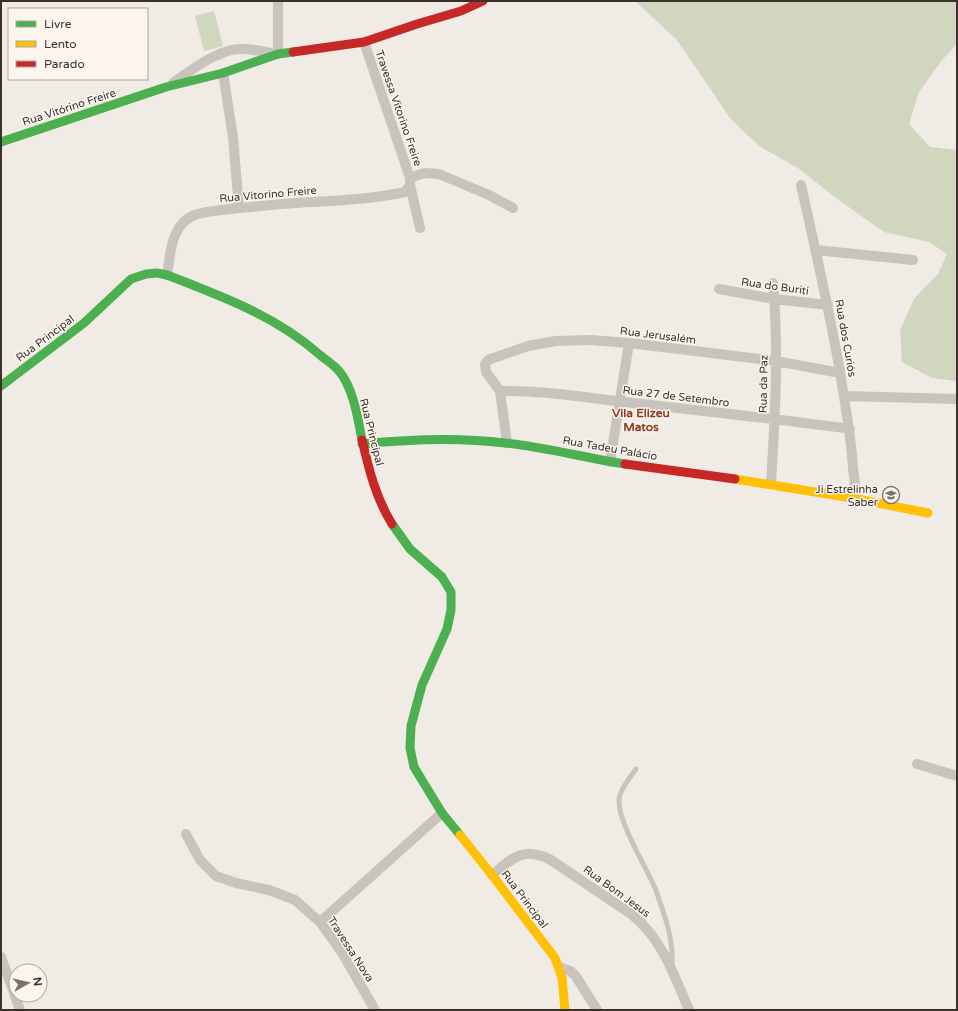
<svg xmlns="http://www.w3.org/2000/svg" width="958" height="1011" font-family="'Varela Round',sans-serif">
<style>
.green{fill:#d1d6bf}
.lines{fill:none;stroke-linecap:round;stroke-linejoin:round}
.lane{stroke:#c9c3be;stroke-width:5}
.street{stroke:#c9c3be;stroke-width:10}
.fast{stroke:#4caf50;stroke-width:9}
.slow{stroke:#ffc107;stroke-width:9}
.jam{stroke:#c62828;stroke-width:9}
.labels{text-anchor:middle;stroke-width:3;stroke-linejoin:round;paint-order:stroke}
.street-label{font-size:11px;fill:#3b302b;stroke:#fbf5ee}
.poi-label{font-size:11px;fill:#3b302b;stroke:#fbf5ee;text-anchor:end}
.neighbourhood-label{font-size:12px;font-weight:bold;fill:#8c3b22;stroke:#fbf5ee}
</style>
<rect width="100%" height="100%" fill="#f0ebe5"/>
<path class="green" d="M635,1H957V44L942,60L919,92L909,124L930,147L957,150V381L932,378L902,362L900,330L914,299L938,274L947,254L929,242L884,232L836,198L798,168L759,146L730,118L677,40Z
M214,11L223,46L204,51L195,16Z"/>
<g class="lines">
<path class="lane" d="M636,769C631,776 623,786 620,795C613,815 647,868 655,888C664,913 674,939 672,966"/>
<path class="street" d="M364,42L410,178V185L420,228
M223,73L233,137L239,208
M173,83C191,70 216,51 238,49C251,48 265,52 278,54V1
M410,178L424,173L439,174L489,195L513,208
M801,185C815,247 829,309 840,372C845,404 851,435 853,468C854,477 857,489 852,498
M816,250L913,260
M167,275C170,259 170,239 181,225C184,221 190,217 195,215C209,210 235,209 250,207C270,205 291,203 311,202C342,200 374,199 405,192L410,185
M719,289L774,299L828,305
M500,391C545,390 588,398 633,403C705,411 777,419 850,429
M844,396L957,399
M507,443L500,391L486,372L485,364L488,360L528,346L556,341L590,340L629,343L776,361L840,373
M610,462L629,343
M771,484C775,418 779,350 773,283
M917,764L957,776
M186,834L200,860L216,876L236,883L269,890L295,900L320,922L341,951L375,1010
M492,875C513,857 524,846 551,860L631,914C662,938 674,975 689,1010
M320,922L442,813
M1,957L20,1010
M559,967L570,971L575,975L597,1010"/>
<path class="fast" d="M1,142L166,87L223,73L278,54L293,52
M1,386L84,323L131,279L146,274L157,273L167,275C221,296 276,316 320,355C326,360 334,365 339,371C353,387 358,419 362,440
M362,444C410,439 457,437 505,443C545,447 585,458 625,464
M392,524L410,549L442,577L451,592V610L447,629L422,685L411,726L410,748L414,767L442,813L460,835"/>
<path class="slow" d="M735,479L852,498L928,513
M460,835L492,875L555,958L562,978L565,1010"/>
<path class="jam" d="M293,52L364,42L417,24L461,11L483,1
M362,440C369,470 376,498 392,524
M625,464L735,479"/>
</g>
<defs>
<g id="school-ring" transform="scale(0.9)"><circle r="9.5" fill="#fbf5ee" stroke="#7a716c" stroke-width="1.5"/><path d="M0-5L7-2L0 1L-7-2ZM-4 1L0 2.5L4 1V4Q0 6-4 4Z" fill="#7a716c"/></g>
</defs>
<g fill-rule="evenodd">
<use href="#school-ring" x="891" y="495"/>
</g>
<g class="labels">
<g class="street-label">
<text transform="translate(69 107) rotate(-18)" y="4">Rua Vitórino Freire</text>
<text transform="translate(399 108) rotate(71)" y="4">Travessa Vitorino Freire</text>
<text transform="translate(268 194) rotate(-5)" y="4">Rua Vitorino Freire</text>
<text transform="translate(775 286) rotate(8)" y="4">Rua do Buriti</text>
<text transform="translate(658 335) rotate(7)" y="4">Rua Jerusalém</text>
<text transform="translate(45 338) rotate(-37)" y="4">Rua Principal</text>
<text transform="translate(846 338) rotate(80)" y="4">Rua dos Curiós</text>
<text transform="translate(763 384) rotate(-89)" y="4">Rua da Paz</text>
<text transform="translate(676 396) rotate(7)" y="4">Rua 27 de Setembro</text>
<text transform="translate(372 432) rotate(76)" y="4">Rua Principal</text>
<text transform="translate(610 448) rotate(10)" y="4">Rua Tadeu Palácio</text>
<text transform="translate(617 891) rotate(36)" y="4">Rua Bom Jesus</text>
<text transform="translate(525 899) rotate(53)" y="4">Rua Principal</text>
<text transform="translate(351 949) rotate(57)" y="4">Travessa Nova</text>
</g>
<g class="poi-label">
<text x="878" y="493">Ji Estrelinha<tspan x="878" dy="13">Saber</tspan></text>
</g>
<g class="neighbourhood-label">
<text x="641" y="417">Vila Elizeu<tspan x="641" dy="14">Matos</tspan></text>
</g>
</g>
<rect width="958" height="1011" fill="none" stroke="#3b302b" stroke-width="4"/>
<rect x="8" y="8" width="140" height="72" fill="#fbf5ee" stroke="#aea6a0"/>
<rect x="16" y="21" width="20" height="6" fill="#4caf50" stroke="#aea6a0"/>
<text x="44" y="28" font-size="12" fill="#3b302b">Livre</text>
<rect x="16" y="41" width="20" height="6" fill="#ffc107" stroke="#aea6a0"/>
<text x="44" y="48" font-size="12" fill="#3b302b">Lento</text>
<rect x="16" y="61" width="20" height="6" fill="#c62828" stroke="#aea6a0"/>
<text x="44" y="68" font-size="12" fill="#3b302b">Parado</text>
<g transform="translate(28 983) rotate(82)"><circle r="19" fill="#fbf5ee" stroke="#aea6a0"/>
<path d="M0-3L7 15L0 10L-7 15Z" fill="#7a716c"/>
<text y="-6" font-size="11" font-weight="bold" text-anchor="middle" fill="#3b302b">N</text>
</g>
</svg>
